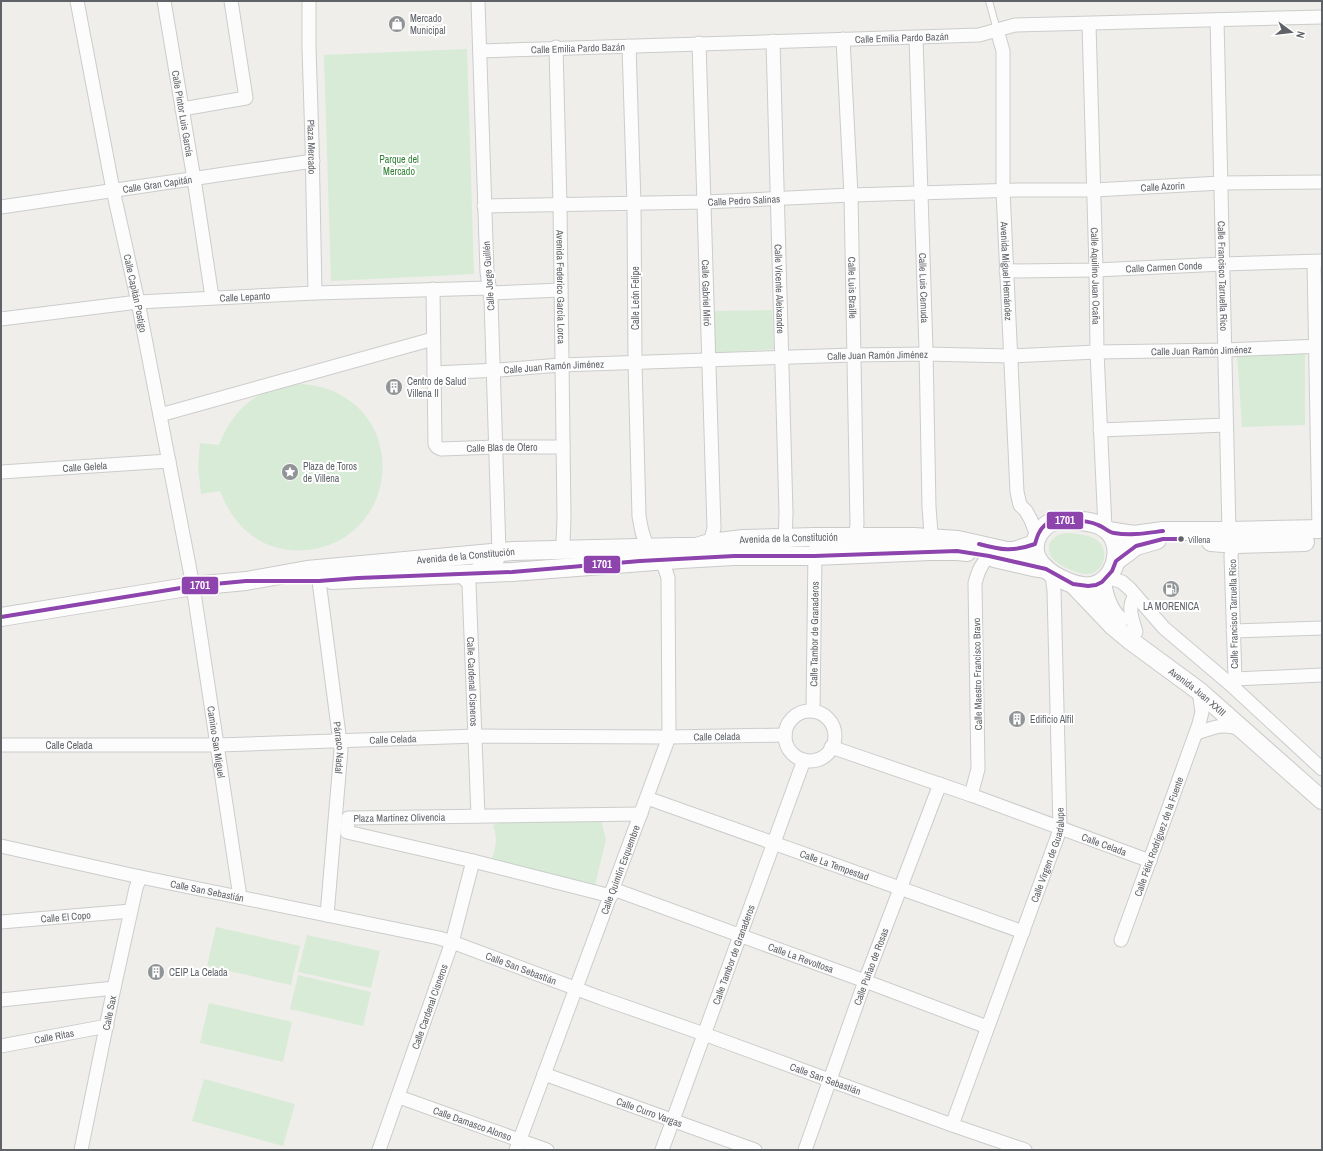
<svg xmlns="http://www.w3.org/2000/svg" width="1323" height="1151" font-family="'Archivo Narrow',sans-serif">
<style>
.green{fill:#d8ebd6}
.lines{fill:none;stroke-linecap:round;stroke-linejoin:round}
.lane-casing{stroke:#cbcccc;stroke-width:8}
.street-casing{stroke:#cbcccc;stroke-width:15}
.secondary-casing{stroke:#cacacb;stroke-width:20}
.lane{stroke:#fdfcfc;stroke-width:6}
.street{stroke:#fdfcfc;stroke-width:13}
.secondary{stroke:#fdfcfc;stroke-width:18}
.bus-1-casing{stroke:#fff;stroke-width:7}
.bus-1{stroke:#8e44ad;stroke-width:4}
.bus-dot{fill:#5f6368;stroke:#fff;stroke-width:1.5}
.labels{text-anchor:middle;stroke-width:4;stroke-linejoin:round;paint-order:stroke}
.bus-label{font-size:9px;fill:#5f6368;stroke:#fff;text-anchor:start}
.poi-label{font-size:10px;fill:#5f6368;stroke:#fff;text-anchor:start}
.street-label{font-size:10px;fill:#5f6368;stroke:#fff}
.park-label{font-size:10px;fill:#348238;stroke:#fff}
.line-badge{stroke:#fff;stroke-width:1.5}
.badge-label{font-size:11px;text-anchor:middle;font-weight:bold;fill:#fff}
</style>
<rect width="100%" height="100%" fill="#efeeea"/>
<path class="green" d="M467,49L474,274L331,281L324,55Z
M772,310L774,349L713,353V311Z
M1305,353V425L1242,427L1237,354Z
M301,384C316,385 330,388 344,397C398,429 394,510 340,540C321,550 299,553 278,548C249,540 231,519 220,491L201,494L198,466L200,443L219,445C234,406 259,387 301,384Z
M1066,533C1076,534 1090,534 1098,541C1110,551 1104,572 1089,574C1080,575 1059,566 1053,559C1043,546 1052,535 1066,533Z
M601,819L606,840L595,885L491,861C496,846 498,840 493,825L505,822Z
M216,927L300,946L291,985L207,966Z
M307,935L380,951L371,988L298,972Z
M298,975L371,992L363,1026L290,1009Z
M209,1003L292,1022L283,1062L200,1043Z
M204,1079L295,1104L283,1146L192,1121Z"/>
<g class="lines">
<g class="lane-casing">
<path id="lane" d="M989,1L997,30"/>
</g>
<g class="street-casing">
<g id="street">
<path id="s1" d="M77,1L113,190L138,302L193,586L240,897"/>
<path id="s2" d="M164,1L194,179L212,297"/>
<path id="s3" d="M309,1V48L312,142L315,293"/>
<path id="s4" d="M1217,20L1229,531"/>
<path id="s5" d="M1089,24L1096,270L1097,352L1105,528"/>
<path id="s6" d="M997,30L1003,51V191L1017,492L1020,505L1026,511L1031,520L1037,536"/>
<path id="s7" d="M916,38L926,350L929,507L931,533L934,537L926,539"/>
<path id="s8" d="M843,39L851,195L857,524L856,532L853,536"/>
<path id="s9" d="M773,41L786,513L785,544L783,546"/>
<path id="s10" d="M699,43L714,528L710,543"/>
<path id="s11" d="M556,47L560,205L564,518L563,543L560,549"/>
<path id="s12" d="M480,51L979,35L1015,25L1322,17"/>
<path d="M182,109L246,98L231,1"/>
<path id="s13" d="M484,206L705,202L851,195L1018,190H1094L1221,183L1322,182"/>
<path id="s14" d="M1,207L313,161"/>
<path d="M1314,262L1319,529"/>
<path id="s15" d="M1006,271L1096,270L1223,264L1322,261"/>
<path id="s16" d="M433,289L435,444L437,447L441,449L496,447H563"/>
<path d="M490,293L561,290"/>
<path id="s17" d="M1,319L138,302L315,293L489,288"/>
<path id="s18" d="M434,373L499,370L561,365L853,355L926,354L1010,356L1097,352L1224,350L1322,346"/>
<path d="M160,415L433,339"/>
<path d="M1100,430L1226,425"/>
<path id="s19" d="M1,472L169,461"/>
<path d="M478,568C490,567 499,565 499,552L491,299L487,272L478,1"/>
<path id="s20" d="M460,574L469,584L478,816"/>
<path d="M1107,577L1122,582L1130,589L1164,628L1230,684L1322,769"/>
<path id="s21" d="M319,581L341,750L327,915"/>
<path d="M1135,595C1127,608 1132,618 1136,632"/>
<path d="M1233,631L1322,628"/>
<path d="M1235,679L1322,675"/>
<path d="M1230,684L1235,679L1231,555L1233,548L1236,544"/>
<path id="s22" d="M813,711L815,550L820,544H835"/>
<circle cx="810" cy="736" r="25"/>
<path d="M1197,733C1214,727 1223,723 1241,729"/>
<path id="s23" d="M1,745H218L476,736L669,737L785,735"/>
<path id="s24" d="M831,747L971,795L1150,861"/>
<path d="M971,795L978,769L975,583C978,572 981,564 989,556"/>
<path id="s25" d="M647,798L1023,932"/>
<path id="s26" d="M1,846L131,875L439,938L452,942L601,998L704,1034L952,1125L1025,1150"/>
<path id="s27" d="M613,889L865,981L987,1027"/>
<path id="s28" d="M611,896L473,861L347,832L348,818L641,814"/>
<path id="s29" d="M1,922L131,911"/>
<path id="s30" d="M1121,940L1199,724L1202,712L1199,691"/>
<path d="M1,1000L114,988"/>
<path id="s31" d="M1,1046L107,1026"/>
<path id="s32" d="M544,1074L755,1150"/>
<path id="s33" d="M399,1097L547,1150"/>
<path id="s34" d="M952,1125L1057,838L1060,828L1054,590L1052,576L1050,572"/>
<path id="s35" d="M81,1150L114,988L136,888L140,877"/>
<path id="s36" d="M379,1150L452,942L473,861"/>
<path id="s37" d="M516,1150L669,737L668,578C665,568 663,561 655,553C653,550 650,549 648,546C642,537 641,527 639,516L635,363L634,204L629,46"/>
<path id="s38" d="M662,1150L804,760"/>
<path id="s39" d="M805,1150L865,981L940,784"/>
</g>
</g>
<g class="secondary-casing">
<g id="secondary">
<path d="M1056,520C1070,521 1088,519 1101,526C1124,538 1120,573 1098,584C1082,592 1052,577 1041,564C1027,547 1038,527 1056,520Z"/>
<path d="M1108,531L1134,535L1163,531H1229L1322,529"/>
<path d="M1211,542L1236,544L1305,542"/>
<path d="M994,558L1033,567L1046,569"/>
<path d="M1116,561L1136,546L1157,540"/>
<path d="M332,580L512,572L681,559L734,556H814L930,551H957L967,552"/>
<path d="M1102,582C1104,596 1108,610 1119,620"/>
<path id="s40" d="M1073,584L1113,626L1131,641L1199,691L1322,800"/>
<path id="s41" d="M1,617L193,586L246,581L307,570L513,551L679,547H696L710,543L743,539L814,537H914L958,540L1007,551H1014L1035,544"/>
</g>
</g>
<use href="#lane" class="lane"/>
<use href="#street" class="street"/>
<use href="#secondary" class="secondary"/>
<g class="bus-1-casing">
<path id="bus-1" d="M979,544C1001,550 1013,552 1035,544C1037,537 1039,530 1045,525C1055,517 1087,520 1098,525C1104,527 1108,532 1114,533C1131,536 1147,533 1163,531
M1,617L193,586L246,581H319L358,578L512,572L640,561L734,556H814L957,551L989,556L1046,569L1073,584L1088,586L1096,585L1102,582L1112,571L1116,561L1136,546L1163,539H1181"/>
</g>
<use href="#bus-1" class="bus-1"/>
</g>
<defs>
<g id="shop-disc" transform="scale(0.9)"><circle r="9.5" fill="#919496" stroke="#fff"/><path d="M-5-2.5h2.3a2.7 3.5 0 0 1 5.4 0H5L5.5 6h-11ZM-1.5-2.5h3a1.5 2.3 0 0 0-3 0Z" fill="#fff"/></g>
<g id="building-disc" transform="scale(0.9)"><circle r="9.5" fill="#919496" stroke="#fff"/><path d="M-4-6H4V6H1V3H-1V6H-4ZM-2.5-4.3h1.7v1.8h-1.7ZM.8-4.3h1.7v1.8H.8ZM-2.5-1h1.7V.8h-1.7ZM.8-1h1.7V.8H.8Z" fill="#fff"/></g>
<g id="sight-disc" transform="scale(0.9)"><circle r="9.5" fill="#919496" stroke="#fff"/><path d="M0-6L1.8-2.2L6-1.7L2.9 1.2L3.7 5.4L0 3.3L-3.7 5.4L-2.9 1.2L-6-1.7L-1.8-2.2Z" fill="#fff"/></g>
<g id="fuel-disc" transform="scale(0.9)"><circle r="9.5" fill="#919496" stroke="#fff"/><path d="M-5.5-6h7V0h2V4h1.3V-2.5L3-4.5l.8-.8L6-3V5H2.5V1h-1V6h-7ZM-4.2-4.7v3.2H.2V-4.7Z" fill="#fff"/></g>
</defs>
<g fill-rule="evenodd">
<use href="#shop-disc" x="397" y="24"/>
<use href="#building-disc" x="394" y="387"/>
<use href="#sight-disc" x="290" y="472"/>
<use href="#fuel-disc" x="1171" y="589"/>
<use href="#building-disc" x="1017" y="719"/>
<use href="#building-disc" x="156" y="972"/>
</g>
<circle class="bus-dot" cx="1181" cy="539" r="3.5"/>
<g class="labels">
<g class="bus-label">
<text x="1188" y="543">Villena</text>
</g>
<g class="poi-label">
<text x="410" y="22">Mercado<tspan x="410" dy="12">Municipal</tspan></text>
<text x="407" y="385">Centro de Salud<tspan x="407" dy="12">Villena II</tspan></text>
<text x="303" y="470">Plaza de Toros<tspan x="303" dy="12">de Villena</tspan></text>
<text x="1171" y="610" text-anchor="middle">LA MORENICA</text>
<text x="1030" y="723">Edificio Alfil</text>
<text x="169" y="976">CEIP La Celada</text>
</g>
<g class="street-label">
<text dy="4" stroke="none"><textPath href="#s12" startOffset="422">Calle Emilia Pardo Bazán</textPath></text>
<text dy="4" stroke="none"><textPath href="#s12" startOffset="98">Calle Emilia Pardo Bazán</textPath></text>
<text dy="4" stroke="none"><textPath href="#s2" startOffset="114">Calle Pintor Luis García</textPath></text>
<text dy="4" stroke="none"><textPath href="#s3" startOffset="146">Plaza Mercado</textPath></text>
<text dy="4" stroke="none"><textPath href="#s14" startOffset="158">Calle Gran Capitán</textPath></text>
<text dy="4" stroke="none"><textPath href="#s13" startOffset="679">Calle Azorín</textPath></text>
<text dy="4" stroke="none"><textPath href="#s13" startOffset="260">Calle Pedro Salinas</textPath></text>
<text dy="4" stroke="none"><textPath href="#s15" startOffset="158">Calle Carmen Conde</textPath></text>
<text dy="4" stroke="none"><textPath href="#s6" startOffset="242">Avenida Miguel Hernández</textPath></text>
<text transform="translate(488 276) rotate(-94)" y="4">Calle Jorge Guillén</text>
<text dy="4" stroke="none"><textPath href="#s5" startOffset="252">Calle Aquilino Juan Ocaña</textPath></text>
<text dy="4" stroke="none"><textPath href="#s4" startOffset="256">Calle Francisco Tarruella Rico</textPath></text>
<text dy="4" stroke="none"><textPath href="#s11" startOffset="240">Avenida Federico García Lorca</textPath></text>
<text dy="4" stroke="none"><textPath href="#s8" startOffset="249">Calle Luis Braille</textPath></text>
<text dy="4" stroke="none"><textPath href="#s7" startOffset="250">Calle Luis Cernuda</textPath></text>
<text dy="4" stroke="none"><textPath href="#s9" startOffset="248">Calle Vicente Aleixandre</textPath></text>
<text dy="4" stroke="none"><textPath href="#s1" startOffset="298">Calle Capitán Postigo</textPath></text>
<text dy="4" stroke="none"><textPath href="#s10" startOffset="250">Calle Gabriel Miró</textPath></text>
<text dy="4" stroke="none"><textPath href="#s17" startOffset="245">Calle Lepanto</textPath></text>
<text transform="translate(635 298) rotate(-90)" y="4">Calle León Felipe</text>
<text dy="4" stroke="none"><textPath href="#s18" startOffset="768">Calle Juan Ramón Jiménez</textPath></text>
<text dy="4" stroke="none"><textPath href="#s18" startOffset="444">Calle Juan Ramón Jiménez</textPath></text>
<text dy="4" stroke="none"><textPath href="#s18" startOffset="120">Calle Juan Ramón Jiménez</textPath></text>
<text dy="4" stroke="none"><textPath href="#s16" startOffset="224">Calle Blas de Otero</textPath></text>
<text dy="4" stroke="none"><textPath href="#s19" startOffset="84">Calle Gelela</textPath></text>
<text dy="4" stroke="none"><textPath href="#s41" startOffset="793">Avenida de la Constitución</textPath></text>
<text dy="4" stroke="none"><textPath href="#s41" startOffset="469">Avenida de la Constitución</textPath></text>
<text transform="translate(1233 614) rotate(-91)" y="4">Calle Francisco Tarruella Rico</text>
<text dy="4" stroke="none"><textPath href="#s22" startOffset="77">Calle Tambor de Granaderos</textPath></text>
<text transform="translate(977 674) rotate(-91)" y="4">Calle Maestro Francisco Bravo</text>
<text dy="4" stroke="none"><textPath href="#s20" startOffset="111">Calle Cardenal Cisneros</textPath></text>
<text dy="4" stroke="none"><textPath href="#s40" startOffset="165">Avenida Juan XXIII</textPath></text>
<text dy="4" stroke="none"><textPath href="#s23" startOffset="716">Calle Celada</textPath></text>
<text dy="4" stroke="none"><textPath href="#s23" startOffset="392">Calle Celada</textPath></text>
<text dy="4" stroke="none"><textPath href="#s1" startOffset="754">Camino San Miguel</textPath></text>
<text dy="4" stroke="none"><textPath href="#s23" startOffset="68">Calle Celada</textPath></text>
<text dy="4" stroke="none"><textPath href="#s21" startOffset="168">Párraco Nadal</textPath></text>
<text dy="4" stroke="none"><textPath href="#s28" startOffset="337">Plaza Martínez Olivencia</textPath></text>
<text dy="4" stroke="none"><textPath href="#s30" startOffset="110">Calle Félix Rodríguez de la Fuente</textPath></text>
<text dy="4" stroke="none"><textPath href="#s24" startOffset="290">Calle Celada</textPath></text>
<text dy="4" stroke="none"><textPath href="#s34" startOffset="287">Calle Virgen de Guadalupe</textPath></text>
<text dy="4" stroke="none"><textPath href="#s25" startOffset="199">Calle La Tempestad</textPath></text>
<text dy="4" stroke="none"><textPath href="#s37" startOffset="299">Calle Quimtín Esquembre</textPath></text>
<text dy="4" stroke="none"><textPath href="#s26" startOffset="211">Calle San Sebastián</textPath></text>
<text dy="4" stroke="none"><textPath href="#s29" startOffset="65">Calle El Copo</textPath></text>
<text dy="4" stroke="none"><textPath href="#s38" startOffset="208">Calle Tambor de Granaderos</textPath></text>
<text dy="4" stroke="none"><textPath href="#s27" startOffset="200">Calle La Revoltosa</textPath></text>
<text dy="4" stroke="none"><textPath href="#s39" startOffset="195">Calle Puñao de Rosas</textPath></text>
<text dy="4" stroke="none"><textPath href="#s26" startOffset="535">Calle San Sebastián</textPath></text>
<text dy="4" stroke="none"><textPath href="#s36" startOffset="152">Calle Cardenal Cisneros</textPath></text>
<text dy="4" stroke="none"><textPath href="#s35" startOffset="140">Calle Sax</textPath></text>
<text dy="4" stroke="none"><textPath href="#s31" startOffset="54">Calle Ritas</textPath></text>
<text dy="4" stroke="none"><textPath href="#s26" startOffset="859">Calle San Sebastián</textPath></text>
<text dy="4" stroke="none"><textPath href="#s32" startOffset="112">Calle Curro Vargas</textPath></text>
<text dy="4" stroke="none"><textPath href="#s33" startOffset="78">Calle Damasco Alonso</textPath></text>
</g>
<g class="park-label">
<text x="399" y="163">Parque del<tspan x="399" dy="12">Mercado</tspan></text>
</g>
</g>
<g class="line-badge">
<rect x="1046" y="511" width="38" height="19" rx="4" fill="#8e44ad"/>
<rect x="583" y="555" width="38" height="19" rx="4" fill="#8e44ad"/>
<rect x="181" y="576" width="38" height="19" rx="4" fill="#8e44ad"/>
</g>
<g class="badge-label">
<text x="1065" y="524">1701</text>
<text x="602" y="568">1701</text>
<text x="200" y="589">1701</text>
</g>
<rect width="1323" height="1151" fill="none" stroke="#5f6368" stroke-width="4"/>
<g transform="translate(1291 32) rotate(105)" stroke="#ffffff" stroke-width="3" paint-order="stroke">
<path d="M0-3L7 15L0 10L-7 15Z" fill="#5f6368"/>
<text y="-6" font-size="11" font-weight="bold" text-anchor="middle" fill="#5f6368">N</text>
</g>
</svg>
